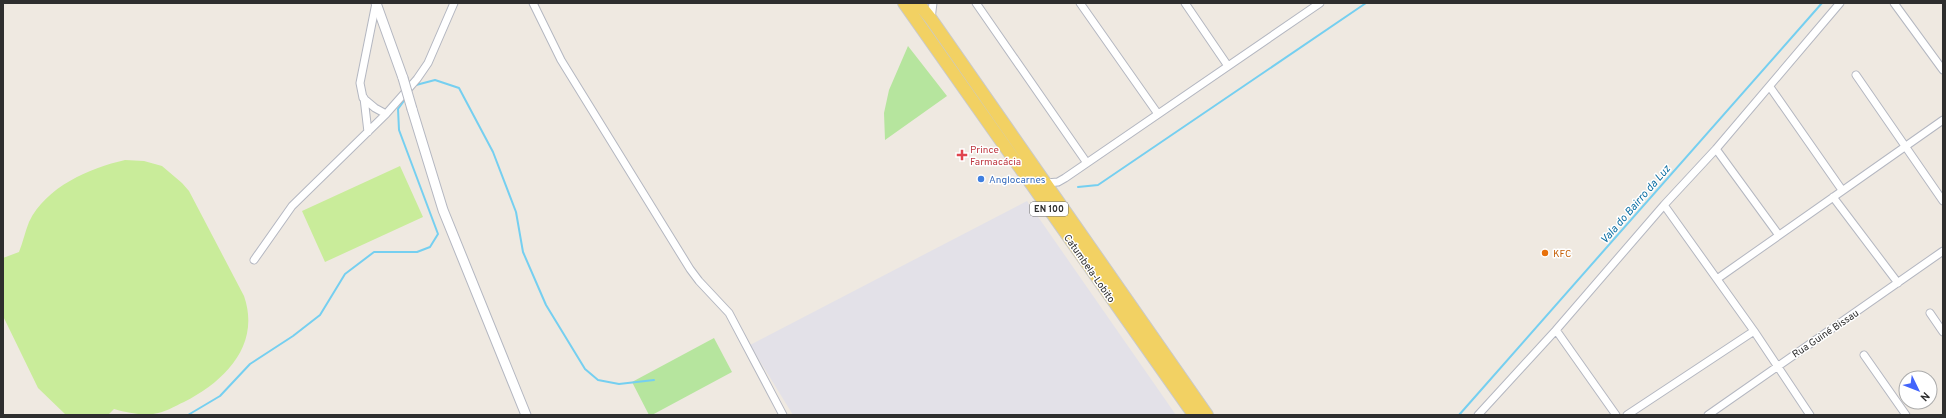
<svg xmlns="http://www.w3.org/2000/svg" width="1946" height="418" font-family="Overpass,sans-serif">
<style>
.industrial{fill:#e3e1e8}
.green{fill:#b6e59e}
.pitch{fill:#c9ec9a}
.lines{fill:none;stroke-linecap:round;stroke-linejoin:round}
.stream{stroke:#75cff0;stroke-width:2}
.minor-casing{stroke:#b4b7c1;stroke-width:9}
.tertiary-casing{stroke:#b4b7c1;stroke-width:11}
.primary-casing{stroke:#c9c9c9;stroke-width:14}
.minor{stroke:#fff;stroke-width:7}
.tertiary{stroke:#fff;stroke-width:9}
.primary{stroke:#f2d163;stroke-width:12}
.tertiary-bridge-casing{stroke:#b4b7c1;stroke-width:11;stroke-linecap:butt}
.tertiary-bridge{stroke:#fff;stroke-width:9}
.health-dot{fill:#e0444e;stroke:#fff;stroke-width:1.5}
.shop-dot{fill:#3f7fe0;stroke:#fff;stroke-width:1.5}
.food-dot{fill:#e8710a;stroke:#fff;stroke-width:1.5}
.labels{text-anchor:middle;stroke-width:3;stroke-linejoin:round;paint-order:stroke}
.shield{fill:#fff;stroke:#6d6d6d;stroke-width:1}
.shield-label{font-size:9px;font-weight:bold;fill:#2e2e2e}
.health-label{font-size:10px;fill:#be3a42;stroke:#fff;text-anchor:start}
.shop-label{font-size:10px;fill:#366cbe;stroke:#fff;text-anchor:start}
.food-label{font-size:10px;fill:#c56008;stroke:#fff;text-anchor:start}
.street-label{font-size:10px;fill:#2e2e2e;stroke:#fff}
.water-label{font-size:11px;font-style:italic;fill:#0d6fa3;stroke:#fff}
</style>
<rect width="100%" height="100%" fill="#efe9e1"/>
<path class="industrial" d="M1027,201L1176,415H793L750,345Z"/>
<path class="green" d="M908,46L947,96L885,140L884,113L889,90Z
M714,338L732,372L652,415H649L632,382Z"/>
<path class="pitch" d="M125,160L144,161L162,166L182,183L189,191L244,296C261,345 225,381 184,402C175,406 164,413 153,414C140,415 127,413 114,409L108,415H66L38,388L3,316V258L19,252C23,242 25,232 29,222C46,187 89,168 125,160Z
M400,166L423,217L325,262L302,211Z"/>
<g class="lines">
<path class="stream" d="M416,85L435,80L459,88L493,152L516,212L523,252L546,305L585,369L598,380L619,384L654,380
M1078,187L1098,185L1366,3
M188,415L220,396L250,364L293,336L320,315L345,274L374,252H417L430,247L438,234L399,130L398,109L406,98
M1459,415L1822,3"/>
<g class="minor-casing">
<path id="minor" d="M376,3L360,83L363,98L375,108L386,114
M533,3L561,60L690,269L699,281L729,313L783,415
M976,3L1087,163
M1080,3L1158,114
M1185,3L1228,66
M1894,3L1943,70
M931,19L933,3
M1856,75L1943,201
M1770,87L1842,190
M364,98L368,132
M1716,149L1778,234
M1046,183L1058,182L1065,178L1320,3
M1833,197L1898,283
M1664,205L1754,331L1810,415
M254,260L292,206L386,114L417,79L428,63L454,3
M1717,279L1943,120
M1930,313L1943,332
M1556,330L1616,415
M1864,355L1906,415
M1478,415L1556,330L1664,205L1716,149L1840,3
M1627,415L1754,331
M1708,415L1943,251"/>
</g>
<g class="tertiary-casing">
<path id="tertiary" d="M376,3L403,78
M412,109L443,210L526,415"/>
</g>
<g class="primary-casing">
<path id="primary" d="M904,3L1194,415
M918,3L931,19L1207,415"/>
</g>
<use href="#minor" class="minor"/>
<use href="#tertiary" class="tertiary"/>
<use href="#primary" class="primary"/>
<g class="tertiary-bridge-casing">
<path id="tertiary-bridge" d="M403,78L412,109"/>
</g>
<use href="#tertiary-bridge" class="tertiary-bridge"/>
</g>
<path class="health-dot" d="M960 149h4v4h4v4h-4v4h-4v-4h-4v-4h4z"/>
<circle class="shop-dot" cx="981" cy="179" r="4"/>
<circle class="food-dot" cx="1545" cy="253" r="4"/>
<g class="labels">
<rect class="shield" x="1030" y="202" width="38" height="14" rx="3"/>
<g class="shield-label">
<text x="1049" y="212">EN 100</text>
</g>
<g class="health-label">
<text x="970" y="153">Prince<tspan x="970" dy="12">Farmacácia</tspan></text>
</g>
<g class="shop-label">
<text x="989" y="183">Anglocarnes</text>
</g>
<g class="food-label">
<text x="1553" y="257">KFC</text>
</g>
<g class="street-label">
<text transform="translate(1090 268) rotate(55)" y="4">Catumbela-Lobito</text>
<text transform="translate(1825 333) rotate(-34)" y="4">Rua Guiné Bissau</text>
</g>
<g class="water-label">
<text transform="translate(1635 204) rotate(-49)" y="4">Vala do Bairro da Luz</text>
</g>
</g>
<rect width="1946" height="418" fill="none" stroke="#2e2e2e" stroke-width="8"/>
<g transform="translate(1918 390) rotate(133)"><circle r="19" fill="#ffffff" stroke="#ababab"/>
<path d="M0-3L7 15L0 10L-7 15Z" fill="#4264fb"/>
<text y="-6" font-size="11" font-weight="bold" text-anchor="middle" fill="#2e2e2e">N</text>
</g>
</svg>
